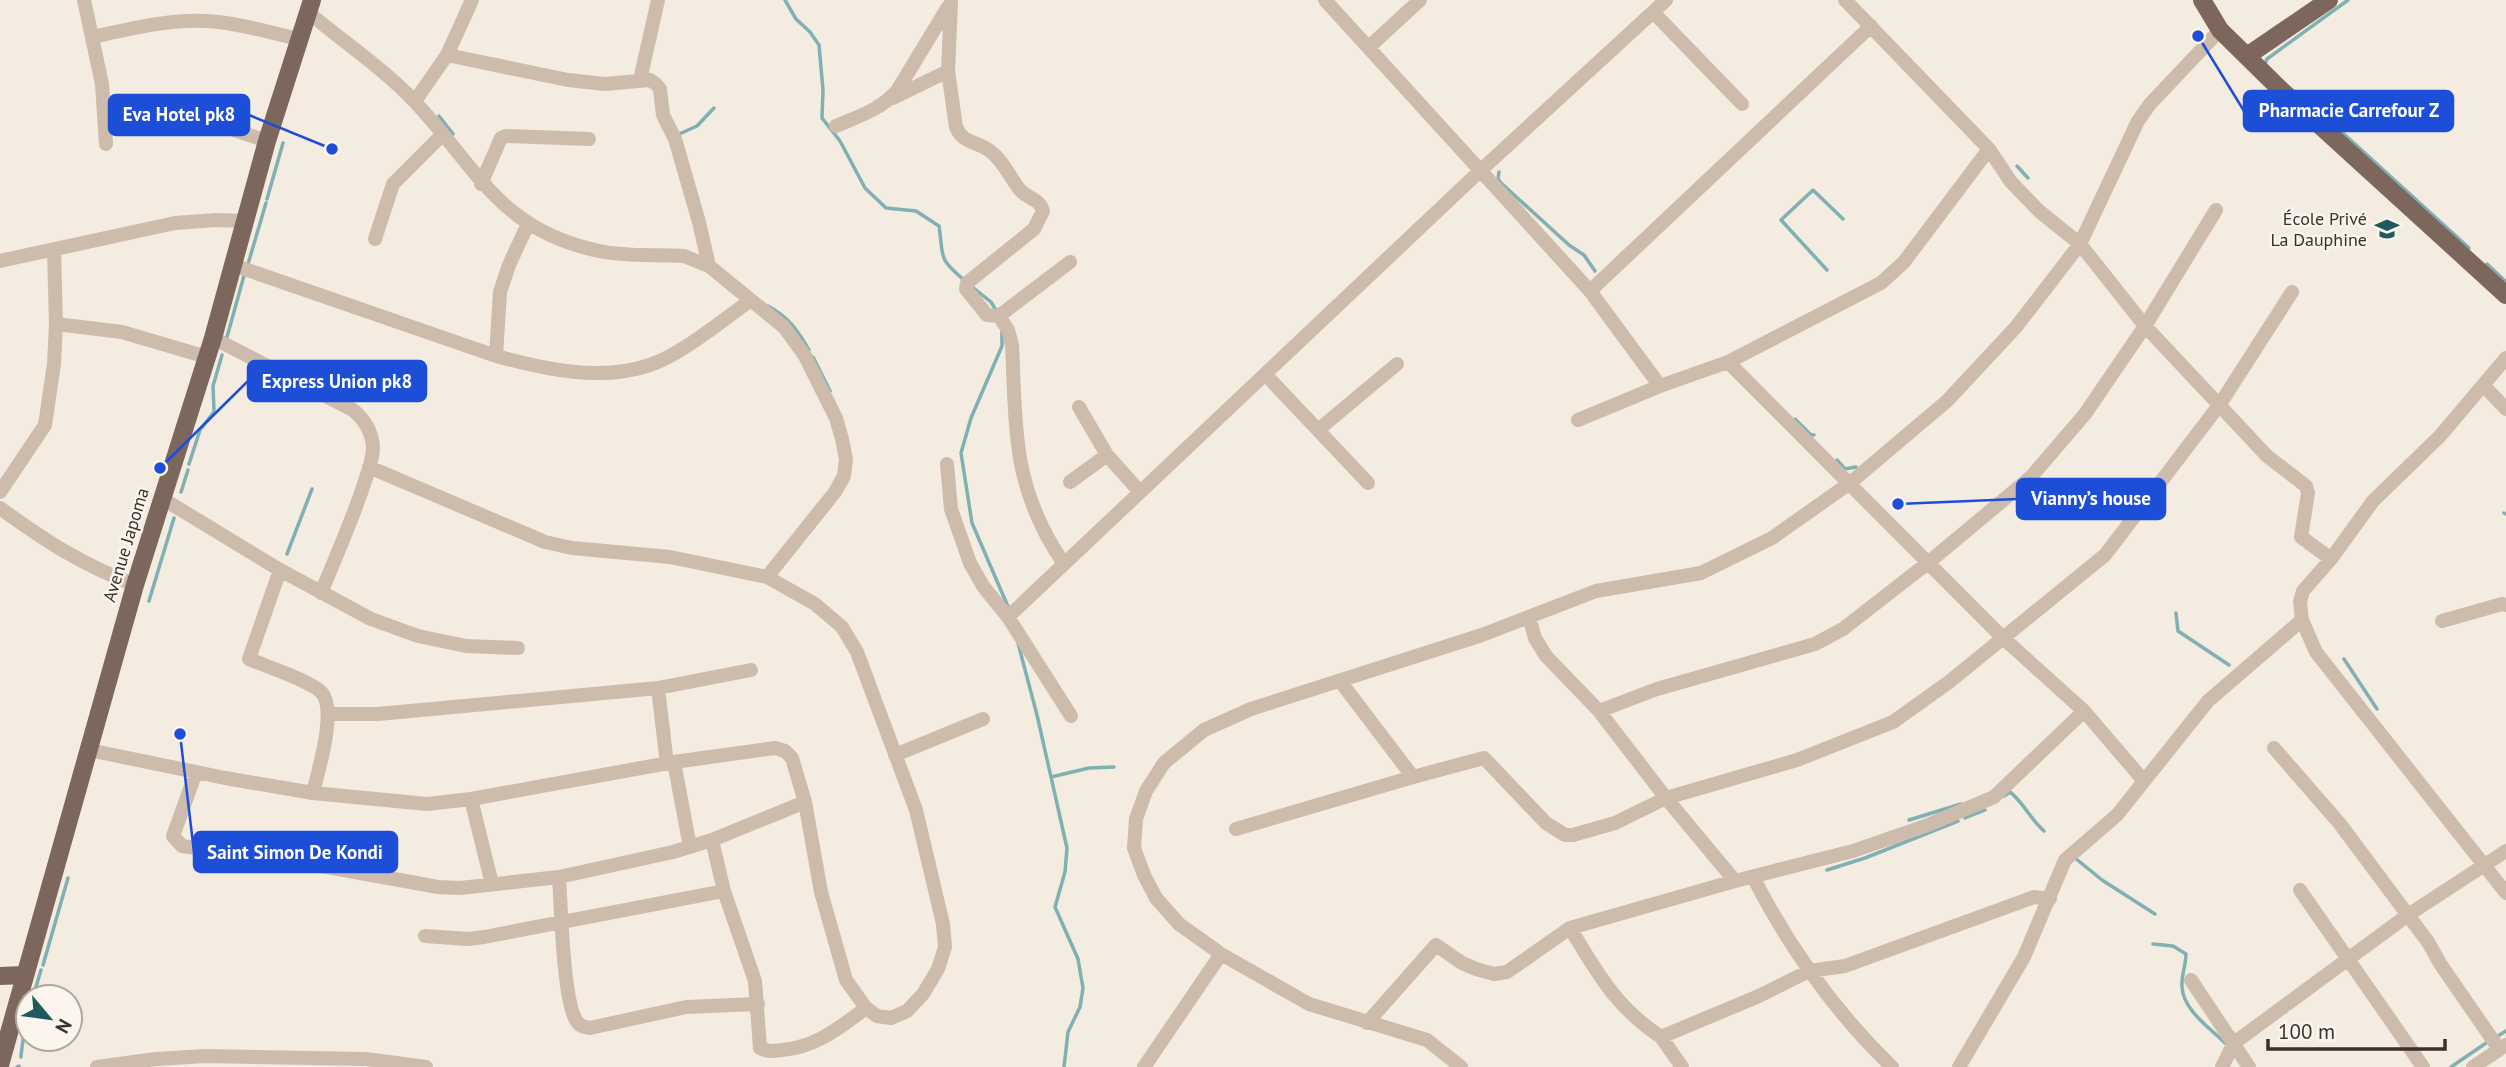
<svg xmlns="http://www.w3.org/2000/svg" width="2506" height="1067" font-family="'PT Sans',sans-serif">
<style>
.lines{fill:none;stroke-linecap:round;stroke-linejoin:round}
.stream{stroke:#7fb0b2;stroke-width:3.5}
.minor{stroke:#cdbbac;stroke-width:14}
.major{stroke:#7d675c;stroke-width:18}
.labels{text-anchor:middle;stroke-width:5;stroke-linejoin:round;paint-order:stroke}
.poi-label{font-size:18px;fill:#3b302b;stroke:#fbf5ee;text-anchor:end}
.street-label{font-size:18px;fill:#3b302b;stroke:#fbf5ee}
.leader{fill:none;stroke:#1d4ed8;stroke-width:2.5}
.callout-dot{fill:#1d4ed8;stroke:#fbf5ee;stroke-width:2.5}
.callout{fill:#1d4ed8;stroke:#1d4ed8;stroke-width:2.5}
.callout-label{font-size:19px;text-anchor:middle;font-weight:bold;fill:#fff}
</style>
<rect width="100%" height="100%" fill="#f4ebe1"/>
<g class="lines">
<path class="stream" d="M785,0L796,19L810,32L819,45L823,90L822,118L840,141L865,188L886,208L916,211L939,226C944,259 937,257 965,281
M2265,64L2267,59L2348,0
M2297,92L2324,116
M439,116L453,134
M2334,125L2469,248
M677,135L697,126L714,108
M2017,166L2028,178
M1499,172L1498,179L1501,183L1569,245L1584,255L1595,271
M267,199L283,143
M248,264L266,203
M2487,264L2506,282
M1827,270L1781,220L1813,190L1843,219
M971,286L991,302L997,312
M768,306C789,318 797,329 809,350
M1002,332V346L971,418L961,453L972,523L1009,609
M227,337L245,272
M813,357L830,391
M214,411L213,386L222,355
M1795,419L1811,435H1814
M1837,460L1845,469L1856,467
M189,464L200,430L213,413
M181,492L188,470
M2504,513L2506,514
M287,554L312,489
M149,601L174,518
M2176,613L2178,631L2229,665
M1018,643L1037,715L1067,848L1065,872L1055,907L1078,959L1083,988L1080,1007L1068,1032L1064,1067
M2344,659L2377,709
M1051,777L1089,768L1114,767
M2004,796L2010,792C2024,803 2031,820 2044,831
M1965,818L1985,810
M1909,820L1961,804
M2075,858L2102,880L2155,914
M1827,870L1865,858L1958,821
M2153,944L2173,946L2186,954C2186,965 2181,976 2182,987C2183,1010 2210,1028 2225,1043
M43,965L68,878
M33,997L41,970
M2498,1036L2506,1031
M21,1057C21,1053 26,1018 28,1013
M17,1067L19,1066
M2451,1067L2489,1041"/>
<path class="minor" d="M84,0L102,84L106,144
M1325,0L1590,291L1660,386
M1845,0L1989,149L2011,182L2039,211L2080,244L2145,326L2267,456L2306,486L2308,493L2301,537L2331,559
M951,2L948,71L956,127C963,144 977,141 990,151C1003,160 1010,178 1020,190C1029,200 1038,197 1043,211L1034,229L967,283L966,289L987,315L999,316L1070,262
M308,12C341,40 385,70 414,101C477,167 498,230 599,251C626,257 656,254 684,256L709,266L784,327L805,356L836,418L842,439L846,459L844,476L835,492L767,577
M1653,12L1742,104
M93,37C133,28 177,17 218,22C246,25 272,33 299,39
M1369,47L1420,0
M447,55L568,80L605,84L650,80L656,84L660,89L663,115L675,139L699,222L709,266
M640,80L658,0
M893,98L948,71
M415,101L447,55L472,0
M105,104L166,107L267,141
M836,126C859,116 880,110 897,91L948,7
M481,184L501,138L506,136L589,139
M375,239L393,184L442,135
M0,261L175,223L216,220L245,221
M233,265L496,356C545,369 600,382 650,365C681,355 722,320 750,301
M1590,291L1871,26
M999,316L1008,330L1012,345C1014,384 1014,426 1021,464C1028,499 1044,535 1064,564
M56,324L122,332L207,357
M213,338L353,410C365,420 372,431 373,447C373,461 366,477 362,490C350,525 335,559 321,593
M496,356L500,292L509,265L528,224
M2506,358L2440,436L2373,501L2331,559L2303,591L2300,602L2302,620L2316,652L2506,893
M1728,362L2002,637L2084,711L2144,781
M1265,374L1368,483
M2484,386L2506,409
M1079,407L1107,455L1140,492
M1578,420L1660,386L1728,362L1881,283L1904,262L1989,149
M1318,430L1397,364
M947,464L951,509L970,563L983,586L1008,617L1071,716
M1070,482L1107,455
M0,492L45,425L54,364L56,324L54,251
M163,499L280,570L371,619L418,636L466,646L518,648
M0,508C47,542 81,564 135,585
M280,570L249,659C265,666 312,681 322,693C337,711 318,771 313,793
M1008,617L1481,170L1666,0
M1529,617L1535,638L1546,656L1599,711L1666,798L1735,881
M2442,621L2502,604L2506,605
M658,688L667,764
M1599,711L1657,689L1815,644L1843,629L1929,562L2031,477L2085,414L2145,326L2216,210
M329,714H378L658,688L751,670
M2274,748L2340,824L2428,942L2441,965L2499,1049
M89,750L225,778L313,793L427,804L471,799L674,762L775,748L785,751L792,758L805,802L821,892L846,980L866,1008L877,1016L891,1018L907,1011L923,994L938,969L945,947L943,924L916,810L857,652L842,627L815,604L767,577L670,557L572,548L545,542L369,467
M895,755L983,719
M674,762L690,847
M196,772L173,836L182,846L305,863L438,887L460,888L559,877L673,852L712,840L805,802
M1413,777L1484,758L1546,823L1565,835H1573L1615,823L1666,798L1797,760L1893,722L1949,682L2105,555L2220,404L2292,292
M471,799L492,884
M1236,829L1413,777L1340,681
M712,840L724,891L755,981L760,1048C767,1052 774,1051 782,1050C816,1047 839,1028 866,1008
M559,877C561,905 563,999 576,1020C579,1026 584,1027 590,1028L686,1007L758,1004
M1753,877C1789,947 1835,1012 1892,1067
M2300,890L2423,1067
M1570,928C1598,974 1615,1006 1661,1037L1759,996L1809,971L1845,966L2034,897L2050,899
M425,936L468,939L484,937L724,891
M2191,980L2249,1067
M1367,1023L1436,945L1462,963L1476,969L1494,974L1507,972L1570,928L1735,881L1853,851L1928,825L1994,797L2084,711
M1661,1037L1682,1067
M97,1067L156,1059L206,1056L366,1059L426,1067
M1144,1067L1221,954
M1461,1067L1427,1040L1309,1004L1221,954L1179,924L1156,898L1144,875L1134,848L1136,819L1146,791L1164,763L1204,730L1251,709L1482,635L1596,591L1701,573L1772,538L1850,483L1947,401L2016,327L2080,244L2138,121L2150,104L2220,30
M1959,1067L2024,957L2065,860L2117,815L2208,701L2302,620
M2222,1067L2234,1043L2408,915L2506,851
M2473,1067L2506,1045"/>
<path class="major" d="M2202,0L2220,30L2281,90L2506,295
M2247,56L2329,0
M0,976L24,975
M0,1065L135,585L213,338L267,141L312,0"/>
</g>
<defs>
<g id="school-bare" transform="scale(1.89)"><path d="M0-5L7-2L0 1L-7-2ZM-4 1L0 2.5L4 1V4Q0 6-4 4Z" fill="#1f5a5e" stroke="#fbf5ee" stroke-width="2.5" paint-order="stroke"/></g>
</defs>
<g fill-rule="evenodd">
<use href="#school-bare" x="2387" y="229"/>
</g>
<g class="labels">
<g class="poi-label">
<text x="2367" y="225">École Privé<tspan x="2367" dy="21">La Dauphine</tspan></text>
</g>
<g class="street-label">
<text transform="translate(126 545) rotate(-73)" y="6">Avenue Japoma</text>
</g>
</g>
<path class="leader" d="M2198 36L2244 111M332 149L249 115M160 468L248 381M1898 504L2017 499M180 734L194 852"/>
<g class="callout-dot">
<circle cx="2198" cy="36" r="7"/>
<circle cx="332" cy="149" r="7"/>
<circle cx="160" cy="468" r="7"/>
<circle cx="1898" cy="504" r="7"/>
<circle cx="180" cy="734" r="7"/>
</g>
<g class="callout">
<rect x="2244" y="91" width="209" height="40" rx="7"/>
<rect x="109" y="95" width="140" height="40" rx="7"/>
<rect x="248" y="361" width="178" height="40" rx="7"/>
<rect x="2017" y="479" width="148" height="40" rx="7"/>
<rect x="194" y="832" width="203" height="40" rx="7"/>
</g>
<g class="callout-label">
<text x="2349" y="117">Pharmacie Carrefour Z</text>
<text x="179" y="121">Eva Hotel pk8</text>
<text x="337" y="388">Express Union pk8</text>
<text x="2091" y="505">Vianny’s house</text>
<text x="295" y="859">Saint Simon De Kondi</text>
</g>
<g transform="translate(49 1018) rotate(119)"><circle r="33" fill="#fbf5ee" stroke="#aea6a0" stroke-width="2"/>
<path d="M0-5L12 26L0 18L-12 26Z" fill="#1f5a5e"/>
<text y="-10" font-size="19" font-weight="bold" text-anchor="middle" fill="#3b302b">N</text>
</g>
<path d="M2268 1039v10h177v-10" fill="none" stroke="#3b302b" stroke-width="3.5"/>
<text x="2278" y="1039" font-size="21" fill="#3b302b" stroke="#fbf5ee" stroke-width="5" paint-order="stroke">100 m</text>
</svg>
